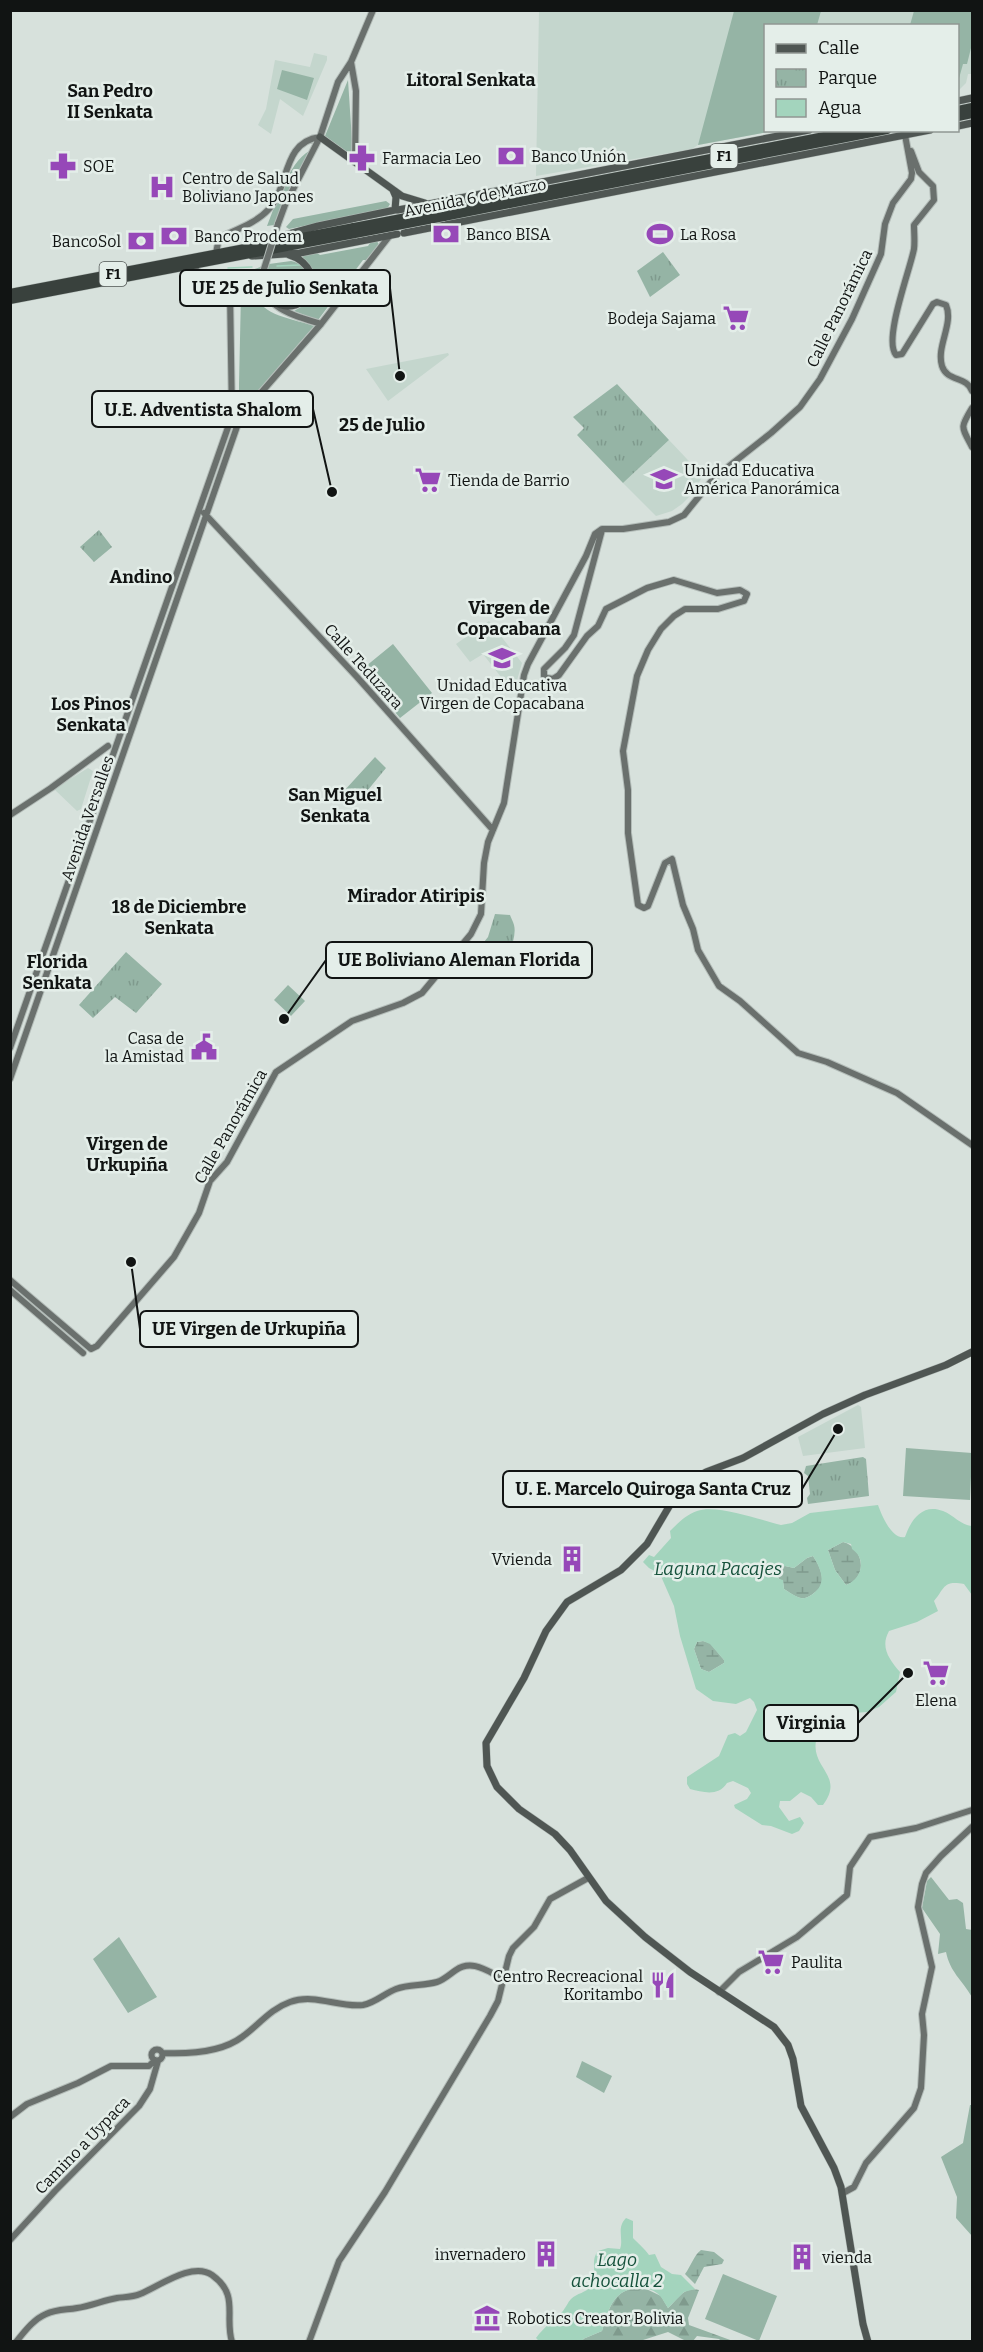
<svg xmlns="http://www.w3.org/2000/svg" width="983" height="2352" font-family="Bitter,serif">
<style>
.built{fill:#c4d6cd}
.grass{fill:#95b4a5}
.forest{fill:url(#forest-firs)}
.wetland{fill:url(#wetland-marsh)}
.park{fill:url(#park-tufts)}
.water{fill:#a3d4bd;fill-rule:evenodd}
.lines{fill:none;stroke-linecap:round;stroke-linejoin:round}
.stream{stroke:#a3d4bd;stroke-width:1.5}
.secondary-casing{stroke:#b3bcb8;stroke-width:8}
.primary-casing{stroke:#b3bcb8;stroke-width:8}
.highway-casing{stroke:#b3bcb8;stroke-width:9}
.secondary{stroke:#6a706d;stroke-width:6}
.primary{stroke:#4f5653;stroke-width:7}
.highway{stroke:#39413d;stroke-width:8}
.secondary-bridge-casing{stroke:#b3bcb8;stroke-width:8;stroke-linecap:butt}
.highway-bridge-casing{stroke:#b3bcb8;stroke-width:9;stroke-linecap:butt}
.secondary-bridge{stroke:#6a706d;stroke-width:6}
.highway-bridge{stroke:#39413d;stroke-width:8}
.labels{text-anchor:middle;stroke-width:5;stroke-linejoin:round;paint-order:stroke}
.shield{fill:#e4eee9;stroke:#505553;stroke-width:1.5}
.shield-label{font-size:15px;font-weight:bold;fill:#111413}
.poi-label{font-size:16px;fill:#111413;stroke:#e4eee9;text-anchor:start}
.street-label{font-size:16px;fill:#111413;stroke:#e4eee9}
.neighbourhood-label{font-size:18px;font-weight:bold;fill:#111413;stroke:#e4eee9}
.water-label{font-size:18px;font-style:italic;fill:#15513b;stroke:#e4eee9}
.leader{fill:none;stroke:#111413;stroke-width:2}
.callout-dot{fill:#111413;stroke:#e4eee9;stroke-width:2}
.callout{fill:#e4eee9;stroke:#111413;stroke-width:2}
.callout-label{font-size:18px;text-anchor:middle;font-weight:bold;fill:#111413}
</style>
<defs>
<pattern id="forest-firs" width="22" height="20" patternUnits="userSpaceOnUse" patternTransform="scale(1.5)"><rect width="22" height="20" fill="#95b4a5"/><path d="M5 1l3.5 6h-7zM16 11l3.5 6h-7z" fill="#7f9a8d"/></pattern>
<pattern id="wetland-marsh" width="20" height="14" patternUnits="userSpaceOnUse" patternTransform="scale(1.5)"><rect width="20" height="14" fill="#95b4a5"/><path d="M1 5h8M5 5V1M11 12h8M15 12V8" fill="none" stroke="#7f9a8d"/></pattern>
<pattern id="park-tufts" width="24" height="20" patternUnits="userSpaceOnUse" patternTransform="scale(1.5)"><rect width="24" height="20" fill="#95b4a5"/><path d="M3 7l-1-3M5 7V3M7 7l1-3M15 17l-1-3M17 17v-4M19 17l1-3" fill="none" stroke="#7f9a8d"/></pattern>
</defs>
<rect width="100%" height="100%" fill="#d7e1dc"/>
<path class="built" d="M539,11H972V74H968L966,83L958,91V26H766V130L773,131L698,145L692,149L536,176Z
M314,53L327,56V60L303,116L280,99L271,134L258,125L266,109L275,60L310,67Z
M448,353L449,355L388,401L366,369Z
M669,440L703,476L690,496L682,504L672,511L656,516L623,483Z
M489,621L522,663L515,687L508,686L483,654L470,662L456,644Z
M88,768L93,771L81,809L77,811L54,789Z
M858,1405L861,1407L865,1448L803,1456L798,1437Z"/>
<path class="grass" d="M734,11H821L817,25L766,26V130L773,131L698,145Z
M914,11H972V44L967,64H963L958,82V26L910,25Z
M282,70L314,78L307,100L277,89Z
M348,80L353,156L325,136Z
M309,151L285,198L274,225L267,226C276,204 288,164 309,151Z
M386,201L390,204L387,209L289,229L286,227L293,219Z
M377,241L379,245L366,260H363L318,320L294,311C319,299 319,278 303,259V256L317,253L320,255L368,246L370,243Z
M291,261C300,263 306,267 308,276C316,306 263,319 267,267L259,271C245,315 282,315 314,326L256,393L242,399L239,398V384L241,294L244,293L243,280L246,272L269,264Z
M393,644L432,693L400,718L360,671Z
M288,985L305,1001L291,1016L274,1000Z
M906,1448L972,1453L970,1500L903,1496Z
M931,1877L949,1900L957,1899L963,1903L966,1929L972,1930V1997C962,1980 950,1972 946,1952L938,1954L940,1934L922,1908L927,1881Z
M119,1937L157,1997L128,2013L93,1959Z
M582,2061L612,2076L604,2093L576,2077Z
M970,2105H972V2236L956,2218L957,2197L941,2157L963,2143Z
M723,2274L777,2296L759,2341L705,2319Z"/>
<path class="forest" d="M642,2287L661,2296L668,2308C678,2299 684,2286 699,2290L688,2318L689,2325L733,2341H721L719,2339L697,2336L693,2341H686L668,2332L640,2341L584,2342L583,2339L602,2331C610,2306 613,2289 642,2287Z"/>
<path class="wetland" d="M843,1542C862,1546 870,1577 846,1585L835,1570L828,1550Z
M813,1556C821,1568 828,1584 814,1593C810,1596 806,1599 801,1598C795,1597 789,1592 784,1589L783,1581L779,1579L774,1570L785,1566L794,1568L807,1558Z
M703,1641L710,1643L724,1660V1663L709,1672L701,1669L694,1649L697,1642Z
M701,2250L714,2252L724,2260L722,2264L704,2267L695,2284L685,2274C691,2266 694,2255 701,2250Z"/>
<path class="park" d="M663,252L680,275L650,297L637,271Z
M617,384L669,440L623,483L577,435L584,428L573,417Z
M99,530L112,547L94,562L80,547Z
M375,757L386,768L358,802L344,791Z
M495,914L510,915C511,918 513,921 514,925C518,941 502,954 521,967C502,976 501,981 480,971L477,972L468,962L488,937Z
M126,952L162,984L136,1013L115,997L93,1018L79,1005Z
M863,1457L866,1459L869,1496L808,1504L807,1498L810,1494L808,1476L804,1473L806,1466Z"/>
<path class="water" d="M878,1505C882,1516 892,1540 905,1537C911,1520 922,1503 943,1511C954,1515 960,1525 972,1526V1595L964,1584C943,1580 945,1588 934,1601L938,1611L917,1622L889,1631C880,1647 889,1659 900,1672L896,1692L879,1707L867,1712L854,1713L850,1718V1724L840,1730L833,1729L816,1741C811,1768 845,1776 823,1805H818L811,1797L801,1792L790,1801H780L779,1807L789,1821L800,1817L804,1823L799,1831L792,1834L771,1826L762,1825L735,1808L734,1805L747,1799L751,1793L748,1788L733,1781L727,1783C718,1797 703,1792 690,1789L687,1784V1777L719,1756L728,1735L735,1733L740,1736L746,1732L757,1710L754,1702L750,1698L736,1704L713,1701L696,1689L680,1636L674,1606L660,1574L649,1568L643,1562L649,1555L654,1557L671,1538L670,1531C678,1523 686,1515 697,1511C717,1504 760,1520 781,1525L792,1523L810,1513ZM843,1542L851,1544L852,1549C867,1559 862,1579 846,1585L835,1570L828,1550ZM813,1556C821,1569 827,1583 814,1593C810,1596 806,1599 801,1598C796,1597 789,1592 784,1589L783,1580L779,1579L774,1570L785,1566L794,1568L807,1558ZM703,1641L710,1644L724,1660V1663L709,1672L701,1669L694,1649L697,1642Z
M626,2218L633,2221V2238C639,2244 644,2248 649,2255L655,2254L661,2267L672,2274L681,2275L695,2289L684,2292L668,2308C665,2304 663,2299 660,2296C655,2290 645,2287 638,2288C613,2289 608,2311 602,2331L583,2339L584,2341H539L536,2338C544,2327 554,2320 563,2311C566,2307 568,2302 571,2299C577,2293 586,2293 591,2286C599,2274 589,2262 598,2251L608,2248L620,2249C624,2239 616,2228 626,2218Z"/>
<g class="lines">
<path class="stream" d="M277,266L300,265
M228,268L252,267"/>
<g class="secondary-casing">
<path id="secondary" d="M351,62L356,91L355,162
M911,151L919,172L933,186L934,200L914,225C914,233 915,241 914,249C910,270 883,340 896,355L902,354L933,304L937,302L946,305C954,324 936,346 942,366C947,382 967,376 972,391
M278,224L285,205L320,137L338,82L351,62L373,10
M216,253L219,238C235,230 256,223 268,210C290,188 281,142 320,137
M264,269C256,307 292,315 321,324
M231,396L259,395L321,324L391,234
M972,408C960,428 961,426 972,447
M204,513L357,677L493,830
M602,530L574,635L565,648L544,669V676L547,678L553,679L559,675L587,636L598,626L606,609L647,588L674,580L717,593L740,590L747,594L744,601L718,609H685L674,616L661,629L648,650L637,676L623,751L628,790V833L638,905L644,908L648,906L665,863L672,859L683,905L693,929L698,950L719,986L740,1001L798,1053L827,1062L897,1093L972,1145
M10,815L51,788L108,746
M10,1048L232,416L230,293L190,266
M10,1079L248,395
M10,1280L91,1349L97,1346L174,1257L199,1213L210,1181L227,1162L276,1072L352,1021L403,1003L422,993L471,934L481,914L484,863L488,842L504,803L524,675L528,664L586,556L595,534L602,529H623L669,522L684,515L714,478L771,433L800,407L820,379L852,319L881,254L885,224L893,203L911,179L912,173L905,135
M10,1290L83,1353
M719,1992L739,1972L797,1937L847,1895L850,1867L870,1837L916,1828L972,1810
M151.5 2055a5.5 5.5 0 1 1 11 0a5.5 5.5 0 1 1-11 0Z
M163,2053C188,2054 221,2053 242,2037C259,2025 270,2009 290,2002C315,1993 339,2008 363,2005C375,2003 385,1993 396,1989C409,1984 423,1986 437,1982C444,1980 450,1974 456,1970C472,1959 487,1971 502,1978
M10,2117L27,2104L78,2083L111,2066H149L155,2060
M843,2193L854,2187L866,2163L914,2108L921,2088L924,2035L922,2014L932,1967L918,1907L922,1884L926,1873L941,1856L972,1827
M10,2240L55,2191L139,2106L150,2089L158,2061
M16,2342C25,2331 34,2319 46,2314C57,2309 66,2310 77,2308C91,2306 104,2300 117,2298C125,2297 133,2297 140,2294C158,2287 192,2261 212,2275C240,2295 224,2316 232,2342
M309,2342L339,2261L385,2192L490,2016L498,2001L509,1956L513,1948L534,1927L550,1899L588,1878"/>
</g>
<g class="primary-casing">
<path id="primary" d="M958,101L972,98
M958,126L972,123
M320,137L402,196L425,203
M398,210L809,130
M404,233L930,130
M252,244L318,226L395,210L396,197L393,190
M252,256L300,253L397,234
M272,301C308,323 331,268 289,255
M868,2342L863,2324L841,2187L834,2168L801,2106L793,2059L788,2045L774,2027L690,1972L645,1937L606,1901L570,1850L555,1834L519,1809L497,1787L487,1766L486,1743L524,1678L546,1631L567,1602L621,1570L647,1544L670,1505L683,1489L696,1478L706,1472L743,1458L823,1414L865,1395L946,1365L972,1352"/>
</g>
<g class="highway-casing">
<path id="highway" d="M958,110L972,107
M958,117L972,114
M443,210L855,130
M444,217L887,130
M10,293L354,227
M10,300L355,234"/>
</g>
<use href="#secondary" class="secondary"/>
<use href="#primary" class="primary"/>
<use href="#highway" class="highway"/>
<g class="secondary-bridge-casing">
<path id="secondary-bridge" d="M264,269L278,224"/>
</g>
<g class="highway-bridge-casing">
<path id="highway-bridge" d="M354,227L443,210
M355,234L444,217"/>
</g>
<use href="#secondary-bridge" class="secondary-bridge"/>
<use href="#highway-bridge" class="highway-bridge"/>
</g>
<defs>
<g id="bank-bare" transform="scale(2.07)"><path d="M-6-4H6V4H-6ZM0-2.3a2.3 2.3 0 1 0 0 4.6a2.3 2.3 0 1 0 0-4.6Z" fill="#9648b8" stroke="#e4eee9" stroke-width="2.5" paint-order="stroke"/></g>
<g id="pharmacy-bare" transform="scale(2.07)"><path d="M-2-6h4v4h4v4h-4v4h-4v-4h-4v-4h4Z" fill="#9648b8" stroke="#e4eee9" stroke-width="2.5" paint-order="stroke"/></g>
<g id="hospital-bare" transform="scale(2.07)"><path d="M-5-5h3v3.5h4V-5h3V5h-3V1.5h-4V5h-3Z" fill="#9648b8" stroke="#e4eee9" stroke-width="2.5" paint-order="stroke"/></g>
<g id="stadium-bare" transform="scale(2.07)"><path d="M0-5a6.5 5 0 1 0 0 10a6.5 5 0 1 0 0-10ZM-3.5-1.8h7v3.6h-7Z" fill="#9648b8" stroke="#e4eee9" stroke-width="2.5" paint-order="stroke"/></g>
<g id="supermarket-bare" transform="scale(2.07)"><path d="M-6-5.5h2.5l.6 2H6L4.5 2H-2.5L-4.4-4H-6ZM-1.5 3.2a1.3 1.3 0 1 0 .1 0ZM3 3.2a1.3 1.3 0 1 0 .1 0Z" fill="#9648b8" stroke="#e4eee9" stroke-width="2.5" paint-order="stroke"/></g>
<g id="school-bare" transform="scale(2.07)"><path d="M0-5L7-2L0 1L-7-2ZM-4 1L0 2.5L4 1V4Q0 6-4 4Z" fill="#9648b8" stroke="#e4eee9" stroke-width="2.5" paint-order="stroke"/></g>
<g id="civic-bare" transform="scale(2.07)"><path d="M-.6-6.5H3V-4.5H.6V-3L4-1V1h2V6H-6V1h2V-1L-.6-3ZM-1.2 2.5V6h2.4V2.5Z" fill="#9648b8" stroke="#e4eee9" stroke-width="2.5" paint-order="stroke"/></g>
<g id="building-bare" transform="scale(2.07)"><path d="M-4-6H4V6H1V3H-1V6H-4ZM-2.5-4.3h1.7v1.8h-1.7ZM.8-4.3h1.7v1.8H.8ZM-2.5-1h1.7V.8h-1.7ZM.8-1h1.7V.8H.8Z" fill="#9648b8" stroke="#e4eee9" stroke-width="2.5" paint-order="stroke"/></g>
<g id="restaurant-bare" transform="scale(2.07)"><path d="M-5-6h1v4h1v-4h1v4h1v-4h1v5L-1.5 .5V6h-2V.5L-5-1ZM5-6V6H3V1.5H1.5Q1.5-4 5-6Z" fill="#9648b8" stroke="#e4eee9" stroke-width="2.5" paint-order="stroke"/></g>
<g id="museum-bare" transform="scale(2.07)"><path d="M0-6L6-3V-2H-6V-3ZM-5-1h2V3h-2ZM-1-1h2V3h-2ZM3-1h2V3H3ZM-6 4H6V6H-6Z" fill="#9648b8" stroke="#e4eee9" stroke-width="2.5" paint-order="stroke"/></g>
</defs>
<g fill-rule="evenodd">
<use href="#bank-bare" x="511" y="156"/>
<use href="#pharmacy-bare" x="362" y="158"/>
<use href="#pharmacy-bare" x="63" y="166"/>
<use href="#hospital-bare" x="162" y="187"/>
<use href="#bank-bare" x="446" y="234"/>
<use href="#stadium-bare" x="660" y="234"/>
<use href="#bank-bare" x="174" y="236"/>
<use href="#bank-bare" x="141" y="241"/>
<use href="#supermarket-bare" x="736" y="318"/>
<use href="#school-bare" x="664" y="479"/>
<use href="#supermarket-bare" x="428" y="480"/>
<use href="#school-bare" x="502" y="658"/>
<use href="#civic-bare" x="204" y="1047"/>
<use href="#building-bare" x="572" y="1559"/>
<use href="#supermarket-bare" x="936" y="1673"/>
<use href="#supermarket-bare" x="771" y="1962"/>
<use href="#restaurant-bare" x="663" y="1985"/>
<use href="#building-bare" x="546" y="2254"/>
<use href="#building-bare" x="802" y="2257"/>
<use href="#museum-bare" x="487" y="2318"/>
</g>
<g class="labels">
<g class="shield">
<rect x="710.5" y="144" width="27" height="24" rx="4.5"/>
<rect x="99.5" y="262" width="27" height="24" rx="4.5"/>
</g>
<g class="shield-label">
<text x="724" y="161">F1</text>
<text x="113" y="279">F1</text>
</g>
<g class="poi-label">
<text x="531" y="162">Banco Unión</text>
<text x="382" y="164">Farmacia Leo</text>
<text x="83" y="172">SOE</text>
<text x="182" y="184">Centro de Salud<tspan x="182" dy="18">Boliviano Japones</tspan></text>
<text x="466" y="240">Banco BISA</text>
<text x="680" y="240">La Rosa</text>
<text x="194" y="242">Banco Prodem</text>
<text x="121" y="247" text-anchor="end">BancoSol</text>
<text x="716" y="324" text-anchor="end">Bodeja Sajama</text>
<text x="684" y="476">Unidad Educativa<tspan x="684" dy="18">América Panorámica</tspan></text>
<text x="448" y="486">Tienda de Barrio</text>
<text x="502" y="691" text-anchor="middle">Unidad Educativa<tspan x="502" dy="18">Virgen de Copacabana</tspan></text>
<text x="184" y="1044" text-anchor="end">Casa de<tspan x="184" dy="18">la Amistad</tspan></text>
<text x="552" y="1565" text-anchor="end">Vvienda</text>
<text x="936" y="1706" text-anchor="middle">Elena</text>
<text x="791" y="1968">Paulita</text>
<text x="643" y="1982" text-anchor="end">Centro Recreacional<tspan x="643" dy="18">Koritambo</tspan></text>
<text x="526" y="2260" text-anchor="end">invernadero</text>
<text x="822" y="2263">vienda</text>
<text x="507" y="2324">Robotics Creator Bolivia</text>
</g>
<g class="street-label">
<text transform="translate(475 197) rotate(-11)" y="6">Avenida 6 de Marzo</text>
<text transform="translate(839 308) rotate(-64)" y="6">Calle Panorámica</text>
<text transform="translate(364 666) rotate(48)" y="6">Calle Teduzara</text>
<text transform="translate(87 818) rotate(-71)" y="6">Avenida Versalles</text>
<text transform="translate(230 1126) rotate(-60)" y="6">Calle Panorámica</text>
<text transform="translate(82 2145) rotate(-46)" y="6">Camino a Uypaca</text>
</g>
<g class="neighbourhood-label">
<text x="471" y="86">Litoral Senkata</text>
<text x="110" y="97">San Pedro<tspan x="110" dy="21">II Senkata</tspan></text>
<text x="382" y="431">25 de Julio</text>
<text x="141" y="583">Andino</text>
<text x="509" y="614">Virgen de<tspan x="509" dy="21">Copacabana</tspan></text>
<text x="91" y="710">Los Pinos<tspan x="91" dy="21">Senkata</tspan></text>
<text x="335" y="801">San Miguel<tspan x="335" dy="21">Senkata</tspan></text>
<text x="416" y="902">Mirador Atiripis</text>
<text x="179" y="913">18 de Diciembre<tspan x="179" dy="21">Senkata</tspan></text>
<text x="57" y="968">Florida<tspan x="57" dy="21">Senkata</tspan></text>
<text x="127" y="1150">Virgen de<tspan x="127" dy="21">Urkupiña</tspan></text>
</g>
<g class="water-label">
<text x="718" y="1575">Laguna Pacajes</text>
<text x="617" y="2266">Lago<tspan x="617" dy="21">achocalla 2</tspan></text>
</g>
</g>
<path class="leader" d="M400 376L390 288M332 492L313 409M284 1019L326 960M131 1262L140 1329M838 1429L802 1489M908 1673L858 1723"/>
<g class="callout-dot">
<circle cx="400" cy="376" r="6"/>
<circle cx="332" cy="492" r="6"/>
<circle cx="284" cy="1019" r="6"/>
<circle cx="131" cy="1262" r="6"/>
<circle cx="838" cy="1429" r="6"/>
<circle cx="908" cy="1673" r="6"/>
</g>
<g class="callout">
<rect x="180" y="270" width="210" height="36" rx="6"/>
<rect x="92" y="391" width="221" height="36" rx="6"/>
<rect x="326" y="942" width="266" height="36" rx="6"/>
<rect x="140" y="1311" width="218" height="36" rx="6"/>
<rect x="503" y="1471" width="299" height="36" rx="6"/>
<rect x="764" y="1705" width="94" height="36" rx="6"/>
</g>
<g class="callout-label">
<text x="285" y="294">UE 25 de Julio Senkata</text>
<text x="203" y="416">U.E. Adventista Shalom</text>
<text x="459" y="966">UE Boliviano Aleman Florida</text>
<text x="249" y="1335">UE Virgen de Urkupiña</text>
<text x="653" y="1495">U. E. Marcelo Quiroga Santa Cruz</text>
<text x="811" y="1729">Virginia</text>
</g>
<rect width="983" height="2352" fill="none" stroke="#111413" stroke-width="24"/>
<rect x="764" y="24" width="195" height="108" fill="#e4eee9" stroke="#909793" stroke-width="1.5"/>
<rect x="776" y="44" width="30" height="9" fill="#4f5653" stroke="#909793" stroke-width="1.5"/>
<text x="818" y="54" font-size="18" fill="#111413">Calle</text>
<rect x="776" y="69" width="30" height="18" fill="url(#park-tufts)" stroke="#909793" stroke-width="1.5"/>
<text x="818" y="84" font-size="18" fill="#111413">Parque</text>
<rect x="776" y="99" width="30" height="18" fill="#a3d4bd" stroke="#909793" stroke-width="1.5"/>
<text x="818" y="114" font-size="18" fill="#111413">Agua</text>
</svg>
